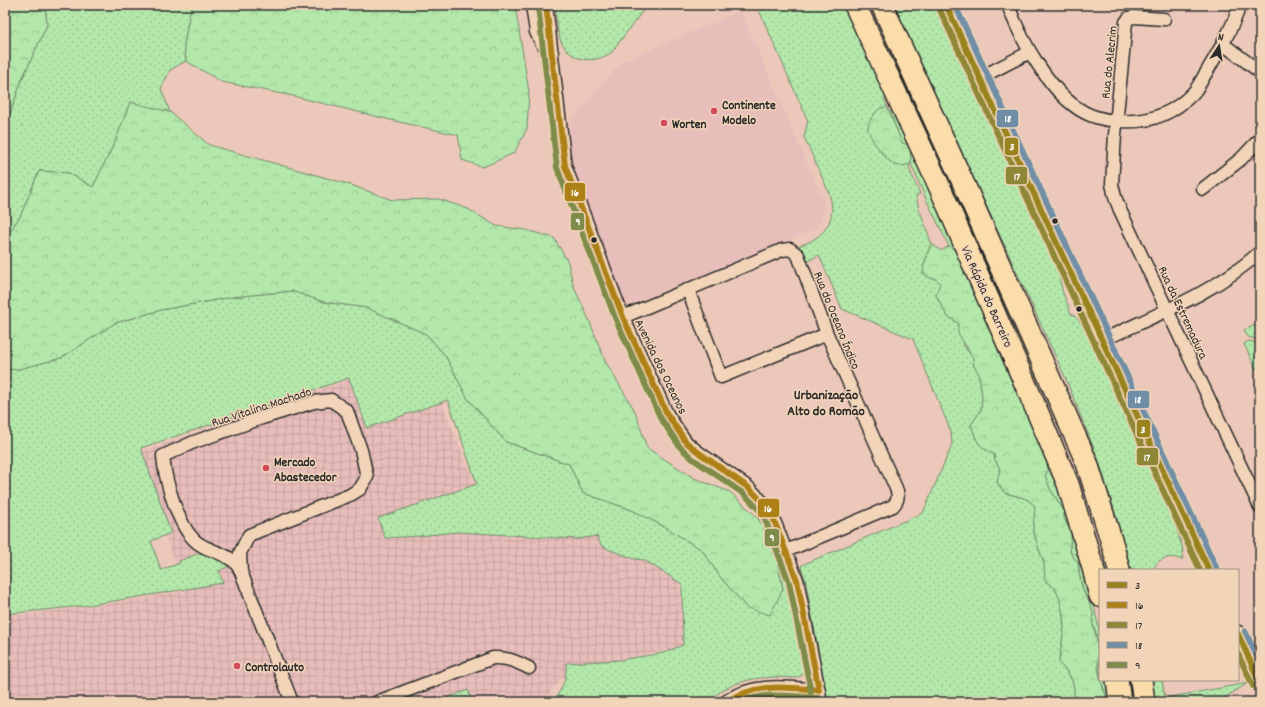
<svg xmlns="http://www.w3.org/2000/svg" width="1265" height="707" font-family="Dekko,sans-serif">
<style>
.built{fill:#e8bebb}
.industrial{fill:url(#industrial-grid)}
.grass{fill:url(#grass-dots);stroke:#6f8a6a}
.forest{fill:url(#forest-crowns);stroke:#6f8a6a}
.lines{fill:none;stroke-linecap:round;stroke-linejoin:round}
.street-casing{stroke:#2b2b2b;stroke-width:15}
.secondary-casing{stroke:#2b2b2b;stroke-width:19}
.highway-casing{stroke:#2b2b2b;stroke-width:24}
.street{stroke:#f2d5b9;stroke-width:12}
.secondary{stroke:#f2d5b9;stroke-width:16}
.highway{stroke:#fbddab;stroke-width:21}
.bus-1-casing{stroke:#f2d5b9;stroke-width:9}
.bus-2-casing{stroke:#f2d5b9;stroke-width:9}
.bus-3-casing{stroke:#f2d5b9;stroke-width:9}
.bus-4-casing{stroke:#f2d5b9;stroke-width:9}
.bus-5-casing{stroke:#f2d5b9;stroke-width:9}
.bus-1{stroke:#98831e;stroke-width:6}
.bus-2{stroke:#ad8116;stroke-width:6}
.bus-3{stroke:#8e8735;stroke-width:6}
.bus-4{stroke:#6f8ea5;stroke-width:6}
.bus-5{stroke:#7e8b49;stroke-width:6}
.poi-dot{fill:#d1495b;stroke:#f2d5b9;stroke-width:1.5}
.bus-dot{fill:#2b2b2b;stroke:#f2d5b9;stroke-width:1.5}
.labels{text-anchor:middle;stroke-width:3;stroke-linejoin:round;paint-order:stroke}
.street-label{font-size:13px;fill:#2b2b2b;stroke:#f2d5b9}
.poi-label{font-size:13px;font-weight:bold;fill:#2b2b2b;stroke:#f2d5b9;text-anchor:start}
.neighbourhood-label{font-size:14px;font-weight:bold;fill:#2b2b2b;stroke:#f2d5b9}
.line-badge{stroke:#f2d5b9;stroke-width:1.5}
.badge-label{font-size:11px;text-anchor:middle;font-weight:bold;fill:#fff}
</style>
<defs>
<pattern id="industrial-grid" width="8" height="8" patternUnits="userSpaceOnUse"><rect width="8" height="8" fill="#e8bebb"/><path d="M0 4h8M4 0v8" fill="none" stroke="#c7a3a1"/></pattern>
<pattern id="grass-dots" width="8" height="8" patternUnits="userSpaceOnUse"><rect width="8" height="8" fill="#b3e8aa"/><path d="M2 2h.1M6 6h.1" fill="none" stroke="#9ac792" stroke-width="1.8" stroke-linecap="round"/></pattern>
<pattern id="forest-crowns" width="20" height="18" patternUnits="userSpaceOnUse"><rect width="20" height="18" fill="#b3e8aa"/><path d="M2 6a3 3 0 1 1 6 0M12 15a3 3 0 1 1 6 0" fill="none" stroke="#9ac792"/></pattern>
</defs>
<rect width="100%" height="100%" fill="#ecc8ba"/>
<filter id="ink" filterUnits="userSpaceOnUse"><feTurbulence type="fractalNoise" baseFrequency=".025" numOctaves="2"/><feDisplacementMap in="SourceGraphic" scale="8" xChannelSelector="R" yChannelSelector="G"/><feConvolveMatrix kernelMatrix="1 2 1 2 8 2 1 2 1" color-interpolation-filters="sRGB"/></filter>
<g filter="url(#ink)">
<path class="built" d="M741,11L823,199L824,212L820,222L815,229L620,308L565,166L561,133L621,62Z"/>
<path class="industrial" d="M351,379L360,418L441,401L494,530L601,536L678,575L688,646L569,670L542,702H5V616L81,608L186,591L135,454Z"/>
<path class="grass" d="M45,5H194L190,12L184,44L186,61L170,70L161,89L170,112L130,103L115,142L93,187L69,173L39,171L20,217L5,238V128L22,79L47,25Z
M555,5H647L612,52C594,65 569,62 560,39C557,29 556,16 555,5Z
M749,5H845L887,97L884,99L887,106L884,108L880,109L874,114L868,127C875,144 888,171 909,164L910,171L920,194L916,195L919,209L928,233L931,243L924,265L930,278L936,279L941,283L936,295L947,316L959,323L964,346L973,358L974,366L978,372L980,380L982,397L981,410L971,425C977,441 977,446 994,454L995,460L1000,469L997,482L1005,493L1021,497L1028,500L1036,506L1033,530L1041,555L1044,562L1045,574L1055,588L1060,600L1063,615L1064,628L1059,663C1072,677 1075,682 1074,701L1072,702H828L805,578L801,568L802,565L923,513L952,445L951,432L913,339L842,309L819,255L808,261L803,250L798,246C824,239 838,220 829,193L804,137L808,121L759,10L750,8Z
M894,5H934L992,131L1059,273C1060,283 1063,296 1068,305C1069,308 1069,311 1071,314C1078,317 1082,326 1086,332L1171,513L1182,546L1183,551L1182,560C1170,555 1158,557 1153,570H1131L1116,516L1099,461L1065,377Z
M895,111L1045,442L1089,580L1100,635V677L1098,673V654L1096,632L1092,623L1093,616L1089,600L1084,592L1080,578L1078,562C1066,551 1071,546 1072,531L1066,523L1064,518V511L1050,489L1045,475L1048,471L1047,463L1044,449L1039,446L1035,433L1029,422L962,260C958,255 955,249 949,246L926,199L911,164L910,146L902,144L890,112Z
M292,291L324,302L367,308L426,334L445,355L468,399L506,442L569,464L583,493L632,510L665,527L702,550L721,578L747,608L783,589L775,551C779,559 783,568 786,576C790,589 809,661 806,670C804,675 799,677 794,678C764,675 730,679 708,702H559L556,697C564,686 567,676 566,663L620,660L663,653L683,645L682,584L644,560L635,559L610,550L601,545L597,536L578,539L456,532L420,536L385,538L378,518L477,484L448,400L367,428L349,378L141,448L171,533L151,541L161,570L180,563L179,561C194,556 201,549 216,557C222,559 226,561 229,566L219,571L223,583L83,606L5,614V370L19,369L61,358L115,323L161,310L232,297Z
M1260,323V340L1248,337L1244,330Z
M1249,341L1260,344V367L1256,369L1244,344Z
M1101,680H1107L1110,702H1107L1106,695Z
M1151,680H1162L1165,698L1248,683L1229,695L1215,702H1154Z
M468,690L472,702H436Z
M766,696L788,697L804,702H744Z"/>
<path class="forest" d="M5,5H45L47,25L22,79L5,128Z
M194,5H515L529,92L527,129L514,153L483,167L462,160L458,135L395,121L293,96L222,82L186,61L184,44L190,12Z
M130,102L170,112L209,145L348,184L392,200L439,199L468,209L496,226L526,230L554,238L568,262L573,285L590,322L605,361L635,411L647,448L694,478L730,492L758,518L775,551L783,589L770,615L747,608L721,578L702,550L665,527L632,510L583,493L569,464L506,442L468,399L445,355L426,334L367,308L324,302L292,291L232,297L161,310L115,323L61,358L19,369L5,370V238L20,217L39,171L69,173L93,187L115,142Z
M887,106L902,143L910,145L911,164C906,165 900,167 895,165C887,160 867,137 868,127C869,120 875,113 880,108H884Z
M931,243L941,251L949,246C955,249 958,255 962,260L1023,403L1029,422L1035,433L1039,446L1044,449L1047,463L1048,471L1045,475L1050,489L1064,511V518L1066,523L1072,531C1070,546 1066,552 1078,562C1079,572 1080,583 1084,593C1087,600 1093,607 1093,615C1094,618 1092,621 1093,624C1095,634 1098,644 1098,655C1099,661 1097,667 1099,673C1100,683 1106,691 1107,702H1072L1074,701C1075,681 1072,677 1059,663L1064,628L1063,615L1060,600L1055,588L1045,581L1044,562L1041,555L1033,530L1035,506L1028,500L1021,497L1005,493L997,482L1000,469L995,460L994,454C977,446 977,441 971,425L981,410L982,397L980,380L978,372L974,366L973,358L958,333V323L947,316L936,295L940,283L936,279L930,278L923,273L924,265Z"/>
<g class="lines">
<g class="street-casing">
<path id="street" d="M532,5L536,32L542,44L552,52
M546,5L565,166L623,317L667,414L686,442L698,452L749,488L770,510L797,580L821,702
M1008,5C1021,40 1053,100 1090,115C1100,119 1111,121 1122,121C1150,123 1174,113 1193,93C1198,88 1202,79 1206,73C1219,51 1232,29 1240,5
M1164,19L1134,17L1129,18L1126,22L1115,135L1112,184L1115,197L1120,210L1260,507
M1223,44L1260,72
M980,76L991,72L1030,52
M1203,189L1241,159L1260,139
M688,290L721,377L827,334
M623,317L782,250L790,249L798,255L827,334L895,486C899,494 899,500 893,506L786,551
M1103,340C1157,314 1215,293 1260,252
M241,572L240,553L249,535L350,495L360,489L367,477L361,450L347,411L331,400L314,402L262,418L194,442L163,456C165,480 179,533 201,545C211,551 223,553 232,560C236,562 239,568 241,572L292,702
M377,702L493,658C507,657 517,662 529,668
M725,702C753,682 786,687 819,690"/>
</g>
<g class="secondary-casing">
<path id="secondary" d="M946,5L980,76L1209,570
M1238,634L1260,683"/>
</g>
<g class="highway-casing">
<path id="highway" d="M855,5L941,190L1037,411L1068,484L1093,568L1100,596
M882,5L967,191L1087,463L1113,546L1119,570
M1117,680L1120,702
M1141,680L1144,702"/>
</g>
<use href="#street" class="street"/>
<use href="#secondary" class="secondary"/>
<use href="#highway" class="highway"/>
<g class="bus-1-casing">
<path id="bus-1" d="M946,5L1209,570
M1238,634L1260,683"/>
</g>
<g class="bus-2-casing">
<path id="bus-2" d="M546,5L565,166L623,317L667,414L686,442L698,452L749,488L770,510L797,580L819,690
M725,702C757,683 784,687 819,690"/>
</g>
<g class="bus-3-casing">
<path id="bus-3" d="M939,8L1200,570
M1238,654L1253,686"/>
</g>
<g class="bus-4-casing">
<path id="bus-4" d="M955,5L1216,567
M1245,631L1260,663"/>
</g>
<g class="bus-5-casing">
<path id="bus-5" d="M538,6L557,168L616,320L660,417L680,447L693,459L744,494L763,514L789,582L811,692
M741,702C766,692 792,696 818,698"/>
</g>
<use href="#bus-1" class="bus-1"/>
<use href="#bus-2" class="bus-2"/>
<use href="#bus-3" class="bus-3"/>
<use href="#bus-4" class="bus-4"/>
<use href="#bus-5" class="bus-5"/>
</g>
</g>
<g class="poi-dot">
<circle cx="714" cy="111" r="4"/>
<circle cx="664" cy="123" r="4"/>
<circle cx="266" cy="468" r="4"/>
<circle cx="237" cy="666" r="4"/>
</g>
<g class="bus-dot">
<circle cx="1055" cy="221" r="3.5"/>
<circle cx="594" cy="240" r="3.5"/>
<circle cx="1079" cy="309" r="3.5"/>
</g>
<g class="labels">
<g class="street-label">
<text transform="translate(1108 62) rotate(-84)" y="5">Rua do Alecrim</text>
<text transform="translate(988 296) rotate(66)" y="5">Via Rápida do Barreiro</text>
<text transform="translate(1184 312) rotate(65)" y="5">Rua da Estremadura</text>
<text transform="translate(838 320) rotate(68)" y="5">Rua do Oceano Índico</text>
<text transform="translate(662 366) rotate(64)" y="5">Avenida dos Oceanos</text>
<text transform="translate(261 406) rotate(-18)" y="5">Rua Vitalina Machado</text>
</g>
<g class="poi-label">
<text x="722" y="109">Continente<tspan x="722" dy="15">Modelo</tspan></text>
<text x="672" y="128">Worten</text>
<text x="274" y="466">Mercado<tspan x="274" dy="15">Abastecedor</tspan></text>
<text x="245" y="671">Controlauto</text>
</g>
<g class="neighbourhood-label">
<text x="826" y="399">Urbanização<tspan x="826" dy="16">Alto do Romão</tspan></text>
</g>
</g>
<g class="line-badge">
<rect x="996" y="109" width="23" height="19" rx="4" fill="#6f8ea5"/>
<rect x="1004" y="137" width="15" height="19" rx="4" fill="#98831e"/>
<rect x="1005" y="166" width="23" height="19" rx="4" fill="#8e8735"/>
<rect x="564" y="182" width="22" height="20" rx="4" fill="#ad8116"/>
<rect x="570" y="212" width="15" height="19" rx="4" fill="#7e8b49"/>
<rect x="1127" y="390" width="23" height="19" rx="4" fill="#6f8ea5"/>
<rect x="1136" y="419" width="15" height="19" rx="4" fill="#98831e"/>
<rect x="1136" y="447" width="23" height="19" rx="4" fill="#8e8735"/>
<rect x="757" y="498" width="23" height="20" rx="4" fill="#ad8116"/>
<rect x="764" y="528" width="16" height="19" rx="4" fill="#7e8b49"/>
</g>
<g class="badge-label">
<text x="1008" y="122">18</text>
<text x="1012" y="150">3</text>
<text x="1017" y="180">17</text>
<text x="575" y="196">16</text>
<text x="578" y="225">9</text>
<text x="1138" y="403">18</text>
<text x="1143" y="433">3</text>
<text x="1147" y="461">17</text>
<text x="768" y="512">16</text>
<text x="772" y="541">9</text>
</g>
<rect width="1265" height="707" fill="none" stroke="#f2d5b9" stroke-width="20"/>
<rect x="10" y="10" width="1245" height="687" fill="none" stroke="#2b2b2b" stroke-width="1.5" filter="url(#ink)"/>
<rect x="1099" y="569" width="140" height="112" fill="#f2d5b9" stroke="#a29180"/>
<rect x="1107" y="582" width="20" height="6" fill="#98831e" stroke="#a29180"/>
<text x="1135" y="589" font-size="12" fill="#2b2b2b">3</text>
<rect x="1107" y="602" width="20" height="6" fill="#ad8116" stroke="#a29180"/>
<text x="1135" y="609" font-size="12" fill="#2b2b2b">16</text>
<rect x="1107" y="622" width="20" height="6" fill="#8e8735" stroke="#a29180"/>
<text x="1135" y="629" font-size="12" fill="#2b2b2b">17</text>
<rect x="1107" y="642" width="20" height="6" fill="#6f8ea5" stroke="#a29180"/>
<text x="1135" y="649" font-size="12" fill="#2b2b2b">18</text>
<rect x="1107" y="662" width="20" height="6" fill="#7e8b49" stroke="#a29180"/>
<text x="1135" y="669" font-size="12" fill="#2b2b2b">9</text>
<g transform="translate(1219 46) rotate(12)" stroke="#f2d5b9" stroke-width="3" paint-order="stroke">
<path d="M0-3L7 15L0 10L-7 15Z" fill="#2b2b2b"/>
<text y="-6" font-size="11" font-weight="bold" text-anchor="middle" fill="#2b2b2b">N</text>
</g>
</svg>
